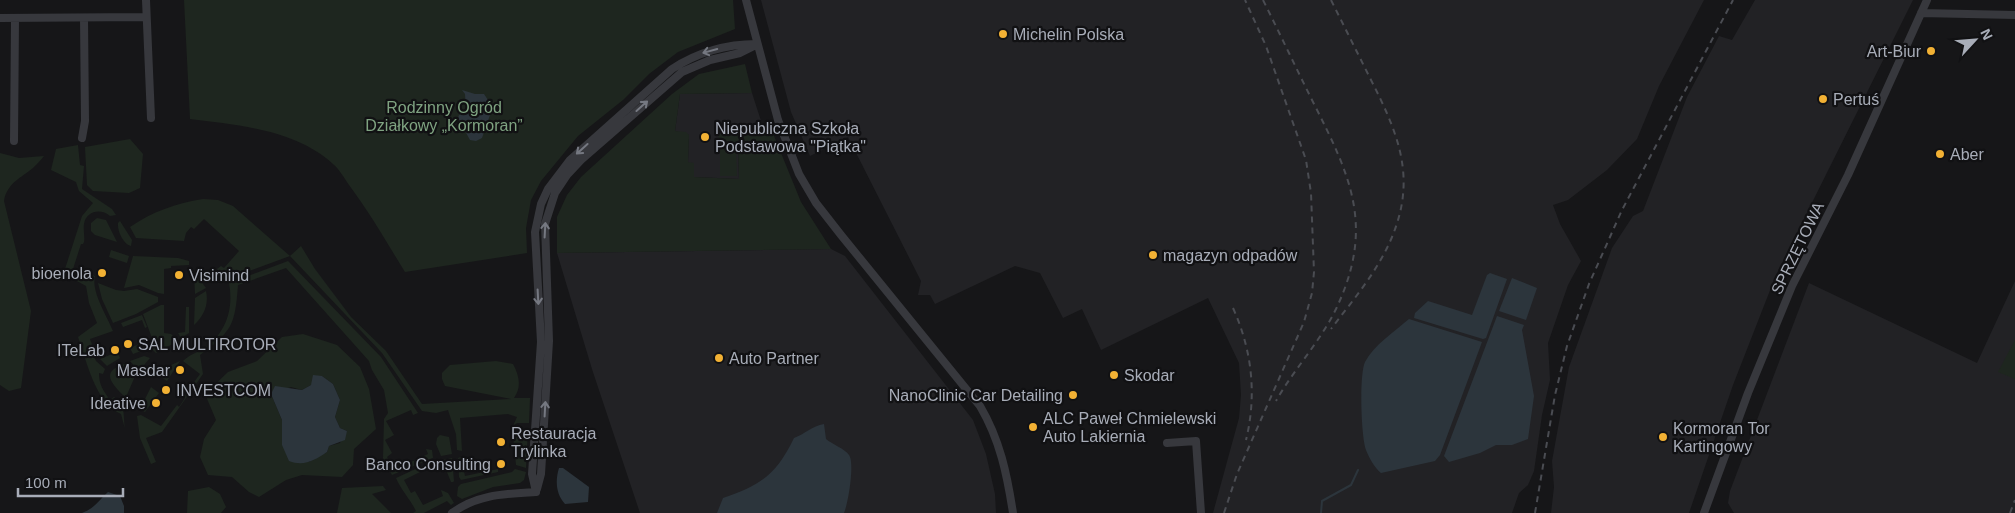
<svg xmlns="http://www.w3.org/2000/svg" width="2015" height="513" font-family="Arial,sans-serif">
<style>
.built{fill:#222225}
.green{fill:#1e261f;fill-rule:evenodd}
.water{fill:#2c353c}
.lines{fill:none;stroke-linecap:round;stroke-linejoin:round}
.stream{stroke:#2c353c;stroke-width:2}
.minor{stroke:#37383d;stroke-width:8}
.rail{stroke:#4a4c52;stroke-width:2;stroke-dasharray:6 5;stroke-linecap:butt}
.oneway{stroke:#757881}
.poi-dot{fill:#f2b134;stroke:#111113;stroke-width:2}
.labels{text-anchor:middle;stroke-width:4.5;stroke-linejoin:round;paint-order:stroke}
.poi-label{font-size:16px;fill:#a8adb8;stroke:#111113;text-anchor:start}
.park-label{font-size:16px;fill:#7fa381;stroke:#111113}
.street-label{font-size:16px;fill:#a8adb8;stroke:#111113}
</style>
<rect width="100%" height="100%" fill="#161618"/>
<path class="built" d="M761,0H1704L1659,86L1637,139L1607,170L1568,200L1553,205L1560,224L1581,261L1568,285L1548,343L1550,380L1542,415L1534,471L1528,485L1519,493L1512,513H1213L1239,418L1241,395L1239,363L1208,298L1101,350L1082,309L1063,318L1040,273L1015,266L935,304L930,295H918L921,281L848,137L810,156L791,112Z
M1755,0H1913L1776,275L1733,385L1689,513H1551L1554,487L1552,461L1569,367L1612,248L1633,216L1643,211L1687,97L1719,36L1732,40Z
M752,93L763,127L719,134L738,144L739,179L694,177L688,162L689,135L675,131L680,94Z
M831,249L845,256L973,420L986,454L995,494L996,513H640L592,369L557,253Z
M2015,281V513H1734L1728,503L1730,491L1809,283L1977,363Z"/>
<path class="green" d="M184,0H733L735,29L678,52L649,74L623,100L578,136L541,181L531,200L526,228L527,253L405,272C387,243 370,213 349,185C344,178 340,170 333,164C296,130 238,125 190,119Z
M745,64L752,93L680,94L675,131L686,132L689,135L688,162L694,163V177L739,179L738,145L718,144L719,134L770,126L801,202L831,249L557,253V217L567,195L581,177L672,94L699,74Z
M130,139L143,154L140,188L129,193L93,191L87,185L85,147Z
M78,145L80,165L84,166L82,189L112,209L116,215L110,216C101,208 86,211 84,224C83,230 85,236 84,242L83,244H81L73,269L95,276C91,292 107,316 113,331L90,339L93,347L90,348L96,361L105,369L103,374L99,373C99,385 103,390 110,400L114,397C126,405 123,415 125,429L121,414C118,412 114,411 111,408C92,389 87,362 78,337L97,323L89,303L86,286L68,276L65,269L82,216L93,203L79,191L76,182L51,170L56,149Z
M720,147H736L737,176H720Z
M0,153L19,158L44,156C41,160 37,164 33,168C21,178 7,183 4,201L31,311L21,388L9,391L0,385Z
M203,199L218,200L233,206L290,256L301,246L315,269L351,317L386,351L422,404L511,399L445,386L442,379V373L450,365L496,361L513,364C519,375 522,387 514,398H530L529,423H517L513,426L517,417L508,414L460,418L462,451L457,450L456,434L448,410L436,413L422,411L382,353L290,256L222,281L217,269L221,266L224,268L239,251L204,219L194,229L191,227L186,233L184,241L136,238L130,227C152,212 176,203 203,199Z
M97,218L106,220L117,242L95,235L91,231V223Z
M120,221L132,240L131,246C123,244 117,230 118,223Z
M111,250L129,256L127,263L109,257Z
M133,256L178,258L189,261V265L171,266V268L164,269V294L158,293L139,285L124,288Z
M288,261L381,357L418,413L413,415L411,410L386,421L394,435L385,440L392,453L387,457L394,470L428,454L426,449L432,450L433,458L392,475L383,458L384,419L388,413L384,390L372,370L369,361L286,268L238,285C235,326 232,331 200,355L203,374L162,432L146,438L156,462L151,464L140,438L137,416L141,415L161,426L177,405L179,407L185,398L183,397L200,374L183,361C189,355 196,353 203,349C226,334 234,309 229,283Z
M194,272L206,288L195,294Z
M98,283L116,290L124,291L137,289L158,297V302L136,314L113,323L102,299Z
M206,291C209,304 204,316 194,325L195,298Z
M161,305H164V333L171,334L178,341L156,353L152,349V338L143,314Z
M186,307H189V333L181,338L178,333L185,332Z
M142,315L147,327L145,328L142,320L123,327L121,323Z
M303,334L337,345L360,367L369,389L376,429L354,449L353,465L342,477L302,475L286,480L259,497L249,492L232,477L208,475L200,457L204,439L216,420L205,394L228,372L257,361L282,337ZM322,376L333,384L340,400L335,417L340,428L347,431L340,443L329,446L327,452L309,462L282,445V420L271,394L291,387L302,390L311,385Z
M148,340L149,348L133,354L130,348Z
M2015,340V379L1998,372Z
M117,352L120,358L107,366L100,359Z
M144,356L150,358L139,371L130,361Z
M180,361L167,381L159,376L169,366Z
M127,363L129,368L136,374L126,397L124,396C109,381 101,371 127,363Z
M151,387L159,393L145,412L143,411L144,401Z
M518,429H528L526,468L516,465L513,436Z
M440,435L449,437L452,454L441,456L436,444L437,438Z
M461,457L465,476L498,469V472L461,480L459,477L458,458Z
M452,458L454,481L453,482H451L442,460Z
M433,461L437,463V466L434,471L432,466L404,480L411,493L415,491L423,505L443,496L441,490L448,493L454,503L451,505L447,501L424,513H413L416,511C410,499 401,490 396,478Z
M515,469L526,472L524,480L520,483L493,487L462,499L457,496L458,487L461,484L512,472Z
M383,486L386,490L372,494L391,513H337L342,488Z
M209,487L220,494L226,507L221,513H187L188,491Z"/>
<path class="water" d="M462,90L475,94H484L490,103L487,112L490,115L482,138L476,141L470,140L458,118L459,115L466,109L465,94Z
M1490,273L1507,279L1486,338L1483,339L1414,318L1415,313L1428,301L1472,315L1487,275Z
M1512,278L1537,288L1526,320L1499,311Z
M1497,316L1524,325L1522,330L1534,396L1528,439L1512,445H1496L1480,453L1449,462L1444,456Z
M1409,319L1482,342L1440,455L1435,461L1381,473C1375,468 1369,458 1366,450C1361,436 1359,375 1365,362C1374,345 1395,331 1409,319Z
M313,375L322,376L333,384L340,400L335,417L340,428L347,431L345,440L329,446L327,452C315,460 304,467 289,461L282,445V420L271,394L275,386L302,390L311,385Z
M824,424L826,439C832,444 845,449 849,455C855,463 848,504 844,513H717L723,498C761,485 776,475 794,438C805,434 812,426 824,424Z
M559,468H563L589,487L588,502L565,504C556,494 555,481 559,468Z
M108,492L120,496L124,506V513H82C95,508 98,501 108,492Z"/>
<g class="lines">
<path class="stream" d="M1321,513L1322,501L1351,485L1358,470"/>
<path class="minor" d="M146,0L151,118
M746,0L778,120L799,174L816,203L841,235L980,406C1000,440 1007,474 1013,513
M1921,13L2015,15
M0,18L146,17
M82,138L85,121L84,18
M14,141L15,19
M1167,443L1196,441L1201,513
M537,489L541,474L549,341L545,224L555,193L567,175L581,160L682,72L710,60L740,53L756,45
M536,492L532,474L541,342L535,232L541,204L548,189L570,160L672,69C698,52 727,44 757,44
M452,513C478,494 505,494 536,492
M1704,513L1748,393L1792,286L1848,175L1927,0"/>
<path class="rail" d="M1263,0C1280,34 1296,68 1313,102C1351,177 1375,227 1336,309C1320,342 1294,369 1276,401
M1331,0C1344,26 1357,52 1370,78C1398,133 1417,177 1392,237C1378,271 1353,300 1331,329
M1233,308C1252,350 1257,395 1246,440
M1224,513L1237,474L1304,322L1312,293L1314,272L1311,193L1306,160L1266,46L1245,0
M1535,513L1555,395L1567,346L1589,284L1622,210L1733,0
M2010,513L2015,500"/>
</g>
<defs><path id="oneway-shaft" d="M-6 0H5M1.5-3L5.5 0L1.5 3" fill="none" stroke-width="1.6" stroke-linecap="round" stroke-linejoin="round" transform="scale(1.25)"/></defs>
<g class="oneway">
<use href="#oneway-shaft" transform="translate(710 51) rotate(165)"/>
<use href="#oneway-shaft" transform="translate(642 106) rotate(-42)"/>
<use href="#oneway-shaft" transform="translate(582 149) rotate(138)"/>
<use href="#oneway-shaft" transform="translate(545 230) rotate(-87)"/>
<use href="#oneway-shaft" transform="translate(538 297) rotate(87)"/>
<use href="#oneway-shaft" transform="translate(545 409) rotate(-87)"/>
</g>
<g class="poi-dot">
<circle cx="1003" cy="34" r="5"/>
<circle cx="1931" cy="51" r="5"/>
<circle cx="1823" cy="99" r="5"/>
<circle cx="705" cy="137" r="5"/>
<circle cx="1940" cy="154" r="5"/>
<circle cx="1153" cy="255" r="5"/>
<circle cx="102" cy="273" r="5"/>
<circle cx="179" cy="275" r="5"/>
<circle cx="128" cy="344" r="5"/>
<circle cx="115" cy="350" r="5"/>
<circle cx="719" cy="358" r="5"/>
<circle cx="180" cy="370" r="5"/>
<circle cx="1114" cy="375" r="5"/>
<circle cx="166" cy="390" r="5"/>
<circle cx="1073" cy="395" r="5"/>
<circle cx="156" cy="403" r="5"/>
<circle cx="1033" cy="427" r="5"/>
<circle cx="1663" cy="437" r="5"/>
<circle cx="501" cy="442" r="5"/>
<circle cx="501" cy="464" r="5"/>
</g>
<g class="labels">
<g class="poi-label">
<text x="1013" y="40">Michelin Polska</text>
<text x="1921" y="57" text-anchor="end">Art-Biur</text>
<text x="1833" y="105">Pertuś</text>
<text x="715" y="134">Niepubliczna Szkoła<tspan x="715" dy="18">Podstawowa "Piątka"</tspan></text>
<text x="1950" y="160">Aber</text>
<text x="1163" y="261">magazyn odpadów</text>
<text x="92" y="279" text-anchor="end">bioenola</text>
<text x="189" y="281">Visimind</text>
<text x="138" y="350">SAL MULTIROTOR</text>
<text x="105" y="356" text-anchor="end">ITeLab</text>
<text x="729" y="364">Auto Partner</text>
<text x="170" y="376" text-anchor="end">Masdar</text>
<text x="1124" y="381">Skodar</text>
<text x="176" y="396">INVESTCOM</text>
<text x="1063" y="401" text-anchor="end">NanoClinic Car Detailing</text>
<text x="146" y="409" text-anchor="end">Ideative</text>
<text x="1043" y="424">ALC Paweł Chmielewski<tspan x="1043" dy="18">Auto Lakiernia</tspan></text>
<text x="1673" y="434">Kormoran Tor<tspan x="1673" dy="18">Kartingowy</tspan></text>
<text x="511" y="439">Restauracja<tspan x="511" dy="18">Trylinka</tspan></text>
<text x="491" y="470" text-anchor="end">Banco Consulting</text>
</g>
<g class="park-label">
<text x="444" y="113">Rodzinny Ogród<tspan x="444" dy="18">Działkowy „Kormoran”</tspan></text>
</g>
<g class="street-label">
<text transform="translate(1797 248) rotate(-64)" y="6">SPRZĘTOWA</text>
</g>
</g>
<g transform="translate(1975 40) rotate(64)" stroke="#111113" stroke-width="4" paint-order="stroke">
<path d="M0-4L9 19L0 12L-9 19Z" fill="#a8adb8"/>
<text y="-8" font-size="14" font-weight="bold" text-anchor="middle" fill="#a8adb8">N</text>
</g>
<path d="M18 488v8h105v-8" fill="none" stroke="#a8adb8" stroke-width="2.5"/>
<text x="25" y="488" font-size="15" fill="#a8adb8" stroke="#111113" stroke-width="4" paint-order="stroke">100 m</text>
</svg>
